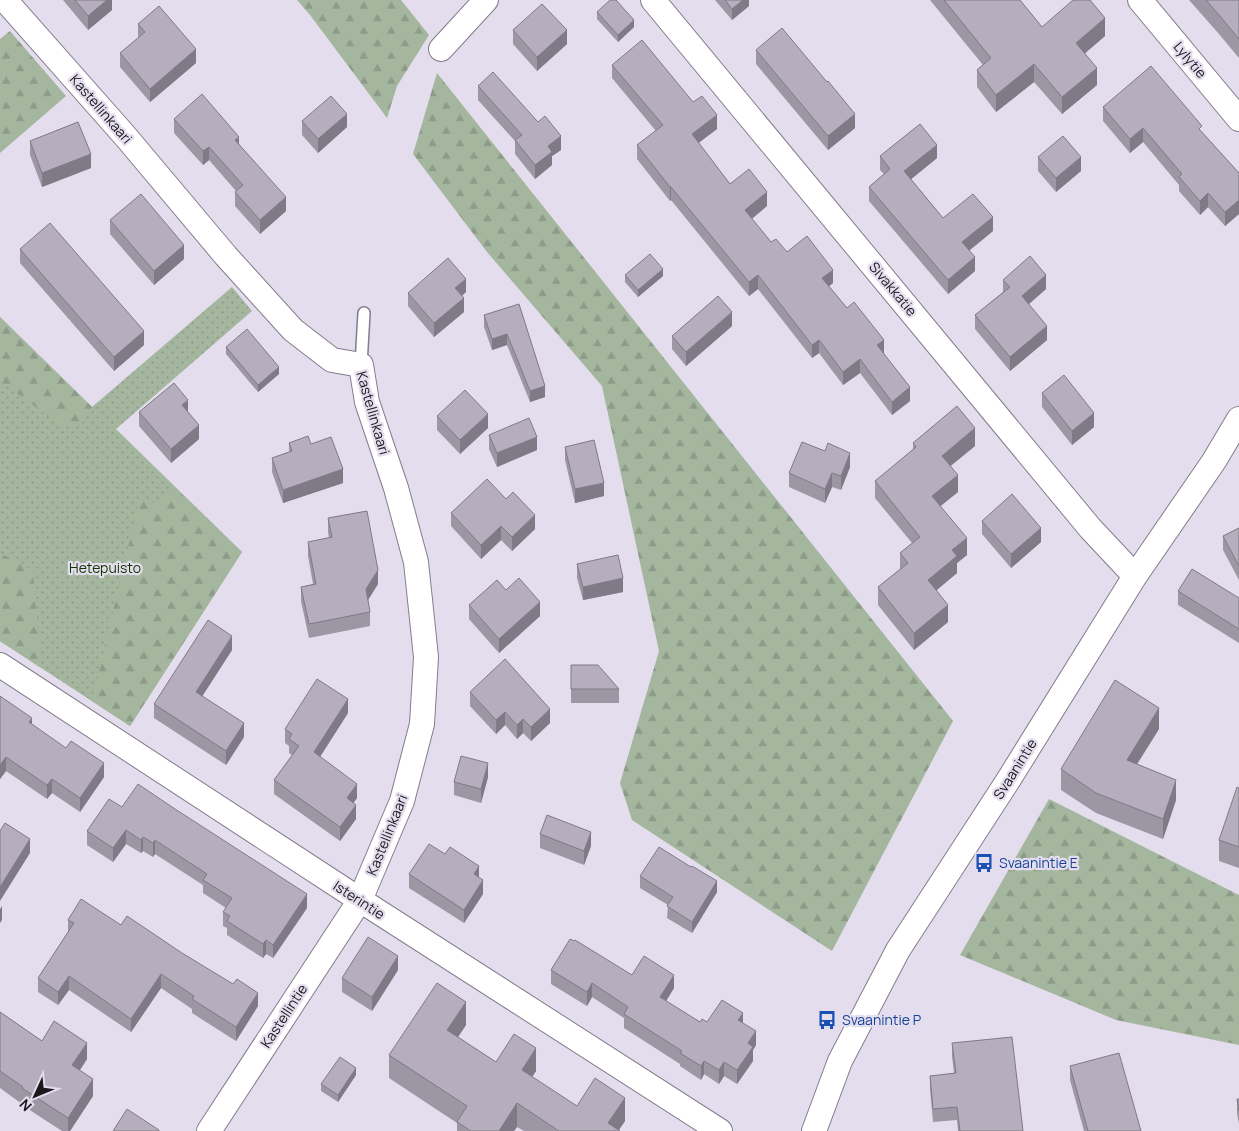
<svg xmlns="http://www.w3.org/2000/svg" width="1239" height="1131" font-family="Manrope,sans-serif">
<style>
.grass{fill:url(#grass-dots)}
.forest{fill:url(#forest-firs)}
.lines{fill:none;stroke-linecap:round;stroke-linejoin:round}
.lane-casing{stroke:#827d8c;stroke-width:14}
.street-casing{stroke:#827d8c;stroke-width:26}
.lane{stroke:#fff;stroke-width:11}
.street{stroke:#fff;stroke-width:24}
.wall{fill:#9d96a3}
.shaded-wall{fill:#7f7a85}
.building{fill:#b6aebe;stroke:#7f7a85}
.labels{text-anchor:middle;stroke-width:4.5;stroke-linejoin:round;paint-order:stroke}
.street-label{font-size:14px;fill:#19171c;stroke:#e3dded}
.park-label{font-size:14px;fill:#143700;stroke:#e3dded}
.transit-label{font-size:14px;fill:#164399;stroke:#e3dded;text-anchor:start}
</style>
<defs>
<pattern id="grass-dots" width="8" height="8" patternUnits="userSpaceOnUse" patternTransform="scale(1.25)"><rect width="8" height="8" fill="#a5b69f"/><path d="M2 2h.1M6 6h.1" fill="none" stroke="#8d9c88" stroke-width="1.8" stroke-linecap="round"/></pattern>
<pattern id="forest-firs" width="22" height="20" patternUnits="userSpaceOnUse" patternTransform="scale(1.25)"><rect width="22" height="20" fill="#a5b69f"/><path d="M5 1l3.5 6h-7zM16 11l3.5 6h-7z" fill="#8d9c88"/></pattern>
</defs>
<rect width="100%" height="100%" fill="#e3dded"/>
<path class="grass" d="M232,287L252,311L116,429L242,552L130,726L0,641V317L92,407Z"/>
<path class="forest" d="M297,0H401L429,35L397,86L387,118L310,15Z
M10,31L66,96L0,153V39Z
M437,73L953,721L832,951L632,820L620,783L659,651L602,386L487,252L413,154Z
M0,317L92,407L82,423L62,426L0,381Z
M176,489L242,552L130,726L92,701L139,501L158,503Z
M0,553L33,571L41,668L0,641Z
M1049,799L1239,895V1045L1116,1020L960,955Z"/>
<g class="lines">
<g class="lane-casing">
<path id="lane" d="M361,365L364,313"/>
</g>
<g class="street-casing">
<path id="street" d="M5,0L126,137L226,256L293,330L332,360L361,365L367,402L396,488L416,562L426,657L422,724L402,801L360,900L209,1131
M653,0L1090,528L1135,576
M1140,0L1239,119
M441,49L486,0
M0,665L360,900L720,1131
M814,1131L840,1061L898,950L1009,779L1135,576L1214,461L1239,419"/>
</g>
<use href="#lane" class="lane"/>
<use href="#street" class="street"/>
</g>
<path class="wall" d="M63,0H112V10L88,30Z
M715,0H749V6L732,20Z
M930,0H1020L1042,27L1105,36L1085,53L1097,85L1062,114L1034,82L996,112L977,87V70L983,65Z
M1189,0H1239V58L1219,34Z
M597,12L634,27L618,42L597,19Z
M138,24L196,63L150,102L120,67V53L138,38Z
M513,30L567,44L537,71L513,44Z
M756,50L855,128L828,150L756,64Z
M612,65L693,102L717,129L698,143L730,184L767,206L752,219L771,242L833,283L829,286L884,354L910,401L892,415L860,373L843,385L819,353L812,358L758,289L749,296L671,200L670,201L637,159V145L656,131L612,78Z
M478,86L561,150L552,156V165L535,179L515,154V141L478,100Z
M1103,107L1202,132L1239,173V214L1225,226L1208,207L1200,215L1179,191V185L1143,142L1130,153L1103,121Z
M174,119L239,144L286,211L260,234L235,206V192L236,191L209,160L203,165L174,133Z
M302,121L347,127L318,153L302,135Z
M30,141L91,168L42,187L30,155Z
M880,156L937,158L911,179L943,218L993,231L969,251L975,271L948,294L869,201V187L884,174L880,170Z
M1038,157L1081,171L1056,192L1038,171Z
M110,220L184,259L154,285L110,234Z
M20,249L144,345L114,371L20,263Z
M625,275L663,276L638,297L625,282Z
M1003,280L1046,289L1029,304L1047,340L1010,371L975,329V315L1003,292Z
M466,292L462,296L464,312L434,337L408,306V293Z
M519,304L545,397L530,402L507,345L492,350L484,327V315Z
M732,326L686,366L672,349V336Z
M226,347L279,374L258,392L226,354Z
M1042,393L1094,427L1072,445L1042,407Z
M139,412H188L199,439L171,463L139,426Z
M437,416L488,428L460,454L437,430Z
M489,435L537,450L497,467L489,449Z
M289,443L311,444L343,483L283,503L272,472V458L289,452Z
M913,443L975,446L950,466L958,492L940,506L967,555L957,563V573L937,590L948,622L914,650L878,605V587L900,569V553L912,543L875,498V481L913,450Z
M565,447L604,496L575,503L565,460Z
M850,467L841,490L832,487L825,503L789,487V473Z
M506,499L535,529L512,551L501,540L481,559L451,526V513Z
M328,518L378,584L368,600L370,612V626L309,638L301,601V587L313,584L308,556V542L329,538L328,532Z
M982,521L1041,542L1011,568L982,534Z
M1239,528V580L1223,550V536Z
M577,564L623,592L583,600L577,578Z
M506,590L540,616L499,653L469,619V605Z
M1178,591L1239,598V643L1178,605Z
M232,650L202,696L244,737L226,765L154,718V704Z
M571,665L619,689V703H571Z
M470,692L550,723L531,741L523,733L517,739L505,725L496,734L470,706Z
M0,696L32,725L104,777L80,812L52,793L47,799L6,771L0,779Z
M348,713L320,757L357,798L353,803L356,819L340,841L274,794V780L292,755L289,753V746L285,743V729Z
M1159,729L1137,764L1176,800L1163,839L1096,813L1061,790V769Z
M488,777L481,803L454,795V782Z
M1239,788V868L1219,861V840Z
M122,807L307,908L273,958L266,954L263,958L227,935V928L223,926V912L226,908L203,893V885L155,854L153,857L143,851L141,853L126,844L113,862L87,845V831Z
M540,834L591,846L584,865L540,848Z
M409,874L479,877L483,894L464,923L409,888Z
M640,876L717,892L692,933L667,918L668,905L640,888Z
M68,920L121,925L258,1006L236,1041L192,1013V1009L161,988L131,1032L69,990L58,1005L38,992V978L68,932Z
M398,970L372,1011L342,992V978Z
M551,970L632,975L674,988L666,1001L700,1022L743,1023L756,1045L753,1050V1061L737,1084L724,1076L719,1084L704,1074L701,1080L680,1066V1064L624,1028V1018L592,997L587,1006L551,984Z
M0,1012L42,1041L87,1059L80,1070L93,1096L70,1131H62L22,1105V1104L0,1088Z
M466,1025L458,1037L496,1062L536,1071L532,1077L577,1106L625,1121L619,1130L620,1131H524L517,1127L514,1131H457V1123L389,1078V1055Z
M952,1043L1023,1131H958L957,1120L933,1122L930,1089V1076L954,1073L952,1056Z
M1070,1066L1141,1131H1084L1070,1080Z
M356,1075L338,1102L321,1091V1084Z
M1237,1099H1239V1124L1237,1113Z"/>
<path class="shaded-wall" d="M107,0H112V10L88,30V16Z
M743,0H749V6L732,20V9Z
M1105,18V36L1076,61V43Z
M634,20V27L618,42V35Z
M567,30V44L537,71V57Z
M196,49V63L150,102V89Z
M1034,64V82L996,112V95Z
M1097,68V85L1062,114V97Z
M347,114V127L318,153V139Z
M855,114V128L828,150V136Z
M717,115V129L692,148V134Z
M1143,128V142L1130,153V139Z
M561,136V150L552,156V165L535,179V165L548,146Z
M239,137V150L235,140Z
M937,145V158L904,185V171Z
M209,147V160L203,165V151Z
M91,154V168L42,187V173Z
M1081,157V171L1056,192V178Z
M670,187H671V200L670,201Z
M767,192V206L745,224V210Z
M1208,193V207L1200,215V201Z
M286,197V211L260,234V220Z
M1239,200V214L1225,226V212Z
M993,217V231L962,256V242Z
M184,245V259L154,285V271Z
M975,257V271L948,294V280Z
M663,269V276L638,297V290Z
M833,270V283L822,292V278Z
M758,275V289L749,296V282Z
M1046,275V289L1022,310V296Z
M466,279V292L455,301V288Z
M464,298V312L434,337V323Z
M732,312V326L686,366V352Z
M1047,326V340L1010,371V357Z
M144,331V345L114,371V357Z
M507,334V345L492,350V339Z
M819,340V353L812,358V345Z
M884,340V354L877,345Z
M860,359V373L843,385V372Z
M279,367V374L258,392V385Z
M545,386V397L530,402V391Z
M910,387V401L892,415V402Z
M188,400V413L182,405Z
M1094,413V427L1072,445V431Z
M488,414V428L460,454V440Z
M199,425V439L171,463V449Z
M975,428V446L942,473V456Z
M537,437V450L497,467V453Z
M850,453V467L841,490V476Z
M343,469V483L283,503V490Z
M832,473V487L825,503V489Z
M958,475V492L932,513V496Z
M604,483V496L575,503V489Z
M535,515V529L512,551V537Z
M501,526V540L481,559V545Z
M1041,528V542L1011,568V554Z
M967,538V555L957,563V573L928,597V580L952,550Z
M378,570V584L366,603V589Z
M623,578V592L583,600V587Z
M540,602V616L499,653V639Z
M948,605V622L914,650V633Z
M232,636V650L196,706V692Z
M348,699V713L314,766V752Z
M1159,708V729L1127,780V760Z
M550,709V723L531,741V727Z
M505,712V725L496,734V720Z
M32,718V731L29,722Z
M523,719V733L517,739V725Z
M244,723V737L226,765V751Z
M6,757V771L0,779V765Z
M104,763V777L80,812V798Z
M488,763V777L481,803V789Z
M52,779V793L47,799V785Z
M1176,780V800L1163,839V819Z
M357,784V798L347,812V798Z
M356,805V819L340,841V827Z
M126,830V844L113,862V848Z
M591,832V846L584,865V851Z
M143,837V851L141,853V840Z
M30,839V853L0,901V887Z
M155,840V854L153,857V843Z
M479,866V880L474,874Z
M483,880V894L464,923V910Z
M717,881V892L692,933V922Z
M307,894V908L273,958V945Z
M2,906V920L0,923V909Z
M266,940V954L263,958V944Z
M398,956V970L372,1011V997Z
M161,974V988L131,1032V1019Z
M674,975V988L660,1011V997Z
M69,976V990L58,1005V992Z
M592,983V997L587,1006V992Z
M258,993V1006L236,1041V1027Z
M466,1002V1025L447,1053V1030Z
M743,1013V1026L738,1020Z
M756,1031V1045L753,1050V1061L737,1084V1070L748,1043Z
M87,1043V1059L72,1082V1065Z
M536,1048V1071L522,1093V1070Z
M704,1061V1074L701,1080V1066Z
M724,1062V1076L719,1084V1070Z
M356,1068V1075L338,1102V1095Z
M93,1079V1096L70,1131H68V1118Z
M625,1098V1121L618,1131L608,1123Z
M517,1103V1127L514,1131H499Z"/>
<path class="building" d="M75,0H107L88,16Z
M610,0H616L634,20L618,35L597,12Z
M725,0H743L732,9Z
M944,0H1020L1042,27L1073,0H1090L1105,18L1076,43L1097,68L1062,97L1034,64L996,95L977,70L991,58Z
M1206,0H1239V39L1219,15Z
M542,4L567,30L537,57L513,30Z
M159,6L196,49L150,89L120,53L145,32L138,24Z
M782,28L827,82L828,81L855,114L828,136L756,50Z
M642,40L693,102L702,96L717,115L692,134L730,184L749,169L767,192L745,210L771,242L776,239L787,252L807,236L833,270L822,278L847,308L854,302L884,340L877,345L910,387L892,402L860,359L843,372L819,340L812,345L758,275L749,282L671,187H670L637,145L663,125L612,65Z
M1151,66L1202,126L1199,129L1239,173V200L1225,212L1208,193L1200,201L1179,177L1182,174L1143,128L1130,139L1103,107Z
M493,72L538,122L545,116L561,136L548,146L552,152L535,165L515,140L522,135L478,86Z
M202,94L239,137L235,140L286,197L260,220L235,192L243,185L209,147L203,151L174,119Z
M331,96L347,114L318,139L302,121Z
M78,122L91,154L42,173L30,141Z
M920,124L937,145L904,171L943,218L973,194L993,217L962,242L975,257L948,280L869,187L890,169L880,156Z
M1063,136L1081,157L1056,178L1038,157Z
M141,194L184,245L154,271L110,220Z
M50,223L144,331L114,357L20,249Z
M650,254L663,269L638,290L625,275Z
M1030,256L1046,275L1022,296L1047,326L1010,357L975,315L1010,287L1003,280Z
M448,258L466,279L455,288L464,298L434,323L408,293Z
M718,296L732,312L686,352L672,336Z
M519,304L545,386L530,391L507,334L492,339L484,315Z
M247,329L279,367L258,385L226,347Z
M1064,375L1094,413L1072,431L1042,393Z
M174,383L188,400L182,405L199,425L171,449L139,412Z
M465,390L488,414L460,440L437,416Z
M957,406L975,428L942,456L958,475L932,496L967,538L952,550L957,556L928,580L948,605L914,633L878,587L908,563L900,553L920,537L875,481L916,447L913,443Z
M529,418L537,437L497,453L489,435Z
M308,436L311,444L331,437L343,469L283,490L272,458L292,451L289,443Z
M594,440L604,483L575,489L565,447Z
M802,442L825,451L828,443L850,453L841,476L832,473L825,489L789,473Z
M487,479L506,499L513,492L535,515L512,537L501,526L481,545L451,513Z
M1012,494L1041,528L1011,554L982,521Z
M367,511L378,570L366,589L370,612L309,624L301,587L316,584L308,542L332,537L328,518Z
M1239,528V566L1223,536Z
M618,555L623,578L583,587L577,564Z
M1192,569L1239,598V629L1178,591Z
M519,578L540,602L499,639L469,605L497,580L506,590Z
M208,620L232,636L196,692L244,723L226,751L154,704Z
M505,659L550,709L531,727L523,719L517,725L505,712L496,720L470,692Z
M571,665H598L619,689H571Z
M317,679L348,699L314,752L357,784L347,798L356,805L340,827L274,780L299,746L289,739L292,734L285,729Z
M1115,680L1159,708L1127,760L1176,780L1163,819L1096,793L1061,769Z
M0,696L32,718L29,722L66,748L71,741L104,763L80,798L52,779L47,785L6,757L0,765Z
M461,756L488,763L481,789L454,782Z
M138,784L175,809L307,894L273,945L266,940L263,944L227,921L230,916L223,912L232,898L203,880L207,874L155,840L153,843L143,837L141,840L126,830L113,848L87,831L109,799L122,807Z
M1237,787L1239,788V847L1219,840Z
M547,815L591,832L584,851L540,834Z
M5,823L30,839L0,887V831Z
M429,844L445,854L450,847L479,866L474,874L483,880L464,910L409,874Z
M659,847L691,867L692,866L717,881L692,922L667,906L673,897L640,876Z
M81,899L121,925L127,916L182,953L233,984L237,979L258,993L236,1027L192,999L194,996L161,974L131,1019L69,976L58,992L38,978L74,923L68,920Z
M368,937L398,956L372,997L342,978Z
M570,939L574,941L575,940L632,975L644,956L674,975L660,997L700,1022L702,1019L707,1022L722,1000L743,1013L738,1020L756,1031L748,1043L753,1047L737,1070L724,1062L719,1070L704,1061L701,1066L680,1053L682,1051L624,1014L628,1007L592,983L587,992L551,970Z
M437,983L466,1002L447,1030L496,1062L514,1034L536,1048L522,1070L577,1106L595,1078L625,1098L608,1123L620,1131H559L517,1103L499,1131H471L457,1122L467,1106L389,1055Z
M0,1012L42,1041L54,1021L87,1043L72,1065L93,1079L68,1118L22,1088L23,1087L0,1071Z
M1012,1037L1023,1131H960L957,1107L933,1109L930,1076L956,1073L952,1043Z
M1119,1053L1141,1131H1088L1070,1066Z
M340,1057L356,1068L338,1095L321,1084Z
M1237,1099H1239V1111Z
M127,1109L159,1130V1131H113Z"/>
<defs>
<g id="bus-bare" transform="scale(1.5)"><path d="M-5-6H5V4H4V6H2V4H-2V6H-4V4H-5ZM-3.5-4V0h7V-4ZM-3.5 1.2v1.5H-2V1.2ZM2 1.2v1.5H3.5V1.2Z" fill="#1a4fb4" stroke="#e3dded" stroke-width="2.5" paint-order="stroke"/></g>
</defs>
<g fill-rule="evenodd">
<use href="#bus-bare" x="984" y="863"/>
<use href="#bus-bare" x="827" y="1020"/>
</g>
<g class="labels">
<g class="street-label">
<text transform="translate(1190 60) rotate(50)" y="5">Lylytie</text>
<text transform="translate(101 109) rotate(49)" y="5">Kastellinkaari</text>
<text transform="translate(893 289) rotate(50)" y="5">Sivakkatie</text>
<text transform="translate(373 413) rotate(74)" y="5">Kastellinkaari</text>
<text transform="translate(1015 769) rotate(-58)" y="5">Svaanintie</text>
<text transform="translate(387 835) rotate(-68)" y="5">Kastellinkaari</text>
<text transform="translate(359 900) rotate(33)" y="5">Isterintie</text>
<text transform="translate(284 1016) rotate(-57)" y="5">Kastellintie</text>
</g>
<g class="park-label">
<text x="105" y="573">Hetepuisto</text>
</g>
<g class="transit-label">
<text x="999" y="868">Svaanintie E</text>
<text x="842" y="1025">Svaanintie P</text>
</g>
</g>
<g transform="translate(35 1096) rotate(226)" stroke="#e3dded" stroke-width="4" paint-order="stroke">
<path d="M0-4L9 19L0 12L-9 19Z" fill="#19171c"/>
<text y="-8" font-size="14" font-weight="bold" text-anchor="middle" fill="#19171c">N</text>
</g>
</svg>
